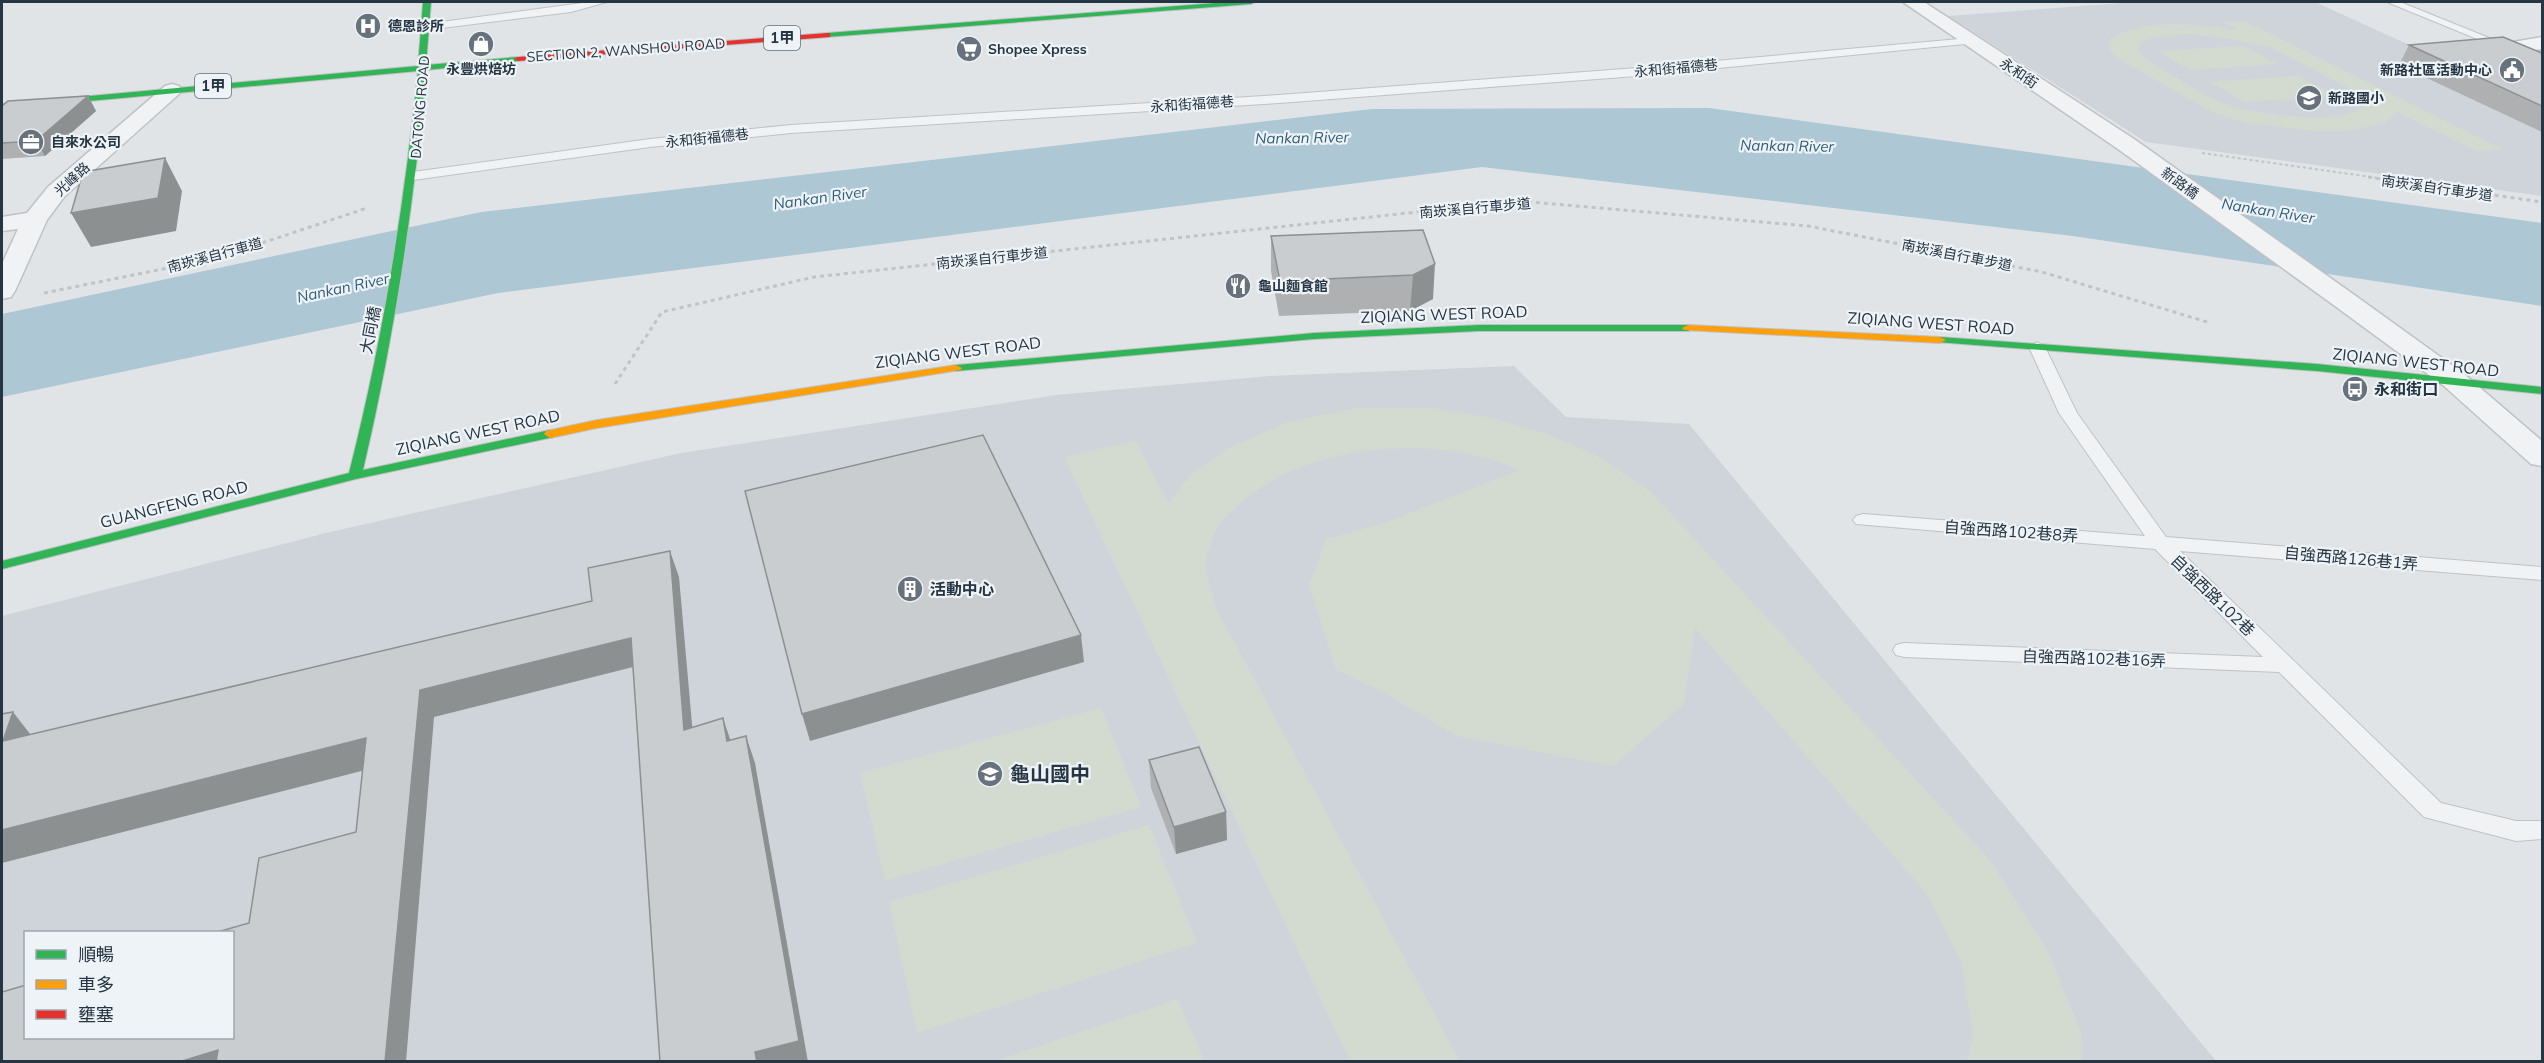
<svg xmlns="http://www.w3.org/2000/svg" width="2544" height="1063" font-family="Mulish,'Noto Sans TC',sans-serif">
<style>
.built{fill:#cfd4da;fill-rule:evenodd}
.green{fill:#d3dbd1;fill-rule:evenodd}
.water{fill:#adc7d4}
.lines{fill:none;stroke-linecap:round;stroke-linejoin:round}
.lane-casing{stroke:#bfc2c5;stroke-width:2}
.street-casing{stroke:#bfc2c5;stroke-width:3}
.fast-casing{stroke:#bfc2c5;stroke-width:2}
.slow-casing{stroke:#bfc2c5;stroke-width:2}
.jam-casing{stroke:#bfc2c5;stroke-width:2}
.path-far1{stroke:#bfc4c7;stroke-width:2;stroke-dasharray:3 3;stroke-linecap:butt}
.path{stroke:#bfc4c7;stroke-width:3;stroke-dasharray:4 4;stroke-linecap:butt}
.lane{fill:#f1f2f3;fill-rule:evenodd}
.street{fill:#f1f2f3;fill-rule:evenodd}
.fast{fill:#30b455;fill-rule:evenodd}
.slow{fill:#ff9f0a;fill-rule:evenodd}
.jam{fill:#e5322d;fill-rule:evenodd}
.wall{fill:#aeb0b2}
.shaded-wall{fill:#8d9091}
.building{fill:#cacdcf;stroke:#8d9091;stroke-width:1.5}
.labels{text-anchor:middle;stroke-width:4.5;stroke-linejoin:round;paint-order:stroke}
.far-poi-label{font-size:14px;font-weight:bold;fill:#263542;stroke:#eef3f7;text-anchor:start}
.far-street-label{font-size:14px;fill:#263542;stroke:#eef3f7}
.shield{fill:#eef3f7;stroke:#626e78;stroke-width:1.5}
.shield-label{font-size:15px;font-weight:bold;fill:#263542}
.far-water-label{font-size:15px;font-style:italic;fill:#2e5c79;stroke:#eef3f7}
.street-label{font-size:16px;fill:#263542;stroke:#eef3f7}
.poi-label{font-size:16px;font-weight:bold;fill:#263542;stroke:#eef3f7;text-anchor:start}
.near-poi-label{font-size:20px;font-weight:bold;fill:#263542;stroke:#eef3f7;text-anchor:start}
</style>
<rect width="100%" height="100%" fill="#e1e4e7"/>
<path class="built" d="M2137,2H2315L2427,53L2542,48V196L2146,142L1948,16Z
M1514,366L1566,417L1689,424L2216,1061L2,1062V616L330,532L681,453L1056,395L1270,376ZM26,932H232V1038H26Z"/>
<path class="green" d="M2244,21L2502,149L2477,151L2397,112L2386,122L2347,131H2315L2242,122L2216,114L2117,58L2108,47L2111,38C2146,17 2198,25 2237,30L2224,22ZM2188,34L2215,36L2270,47L2359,93L2366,102C2349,130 2250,114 2223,103C2197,93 2172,74 2147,60L2138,50L2140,44L2151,38Z
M2243,46L2278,64L2190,70L2158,51Z
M2299,76L2336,96L2245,102L2210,82Z
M1357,408H1431L1491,418L1548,434L1597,456L1651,492L1990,860L2047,949L2081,1033L2082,1061H1967L1973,1035L1961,962L1926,893L1695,628L1684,704L1613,766L1457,736L1383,692L1336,670L1309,585L1326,539L1382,524L1520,470C1437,432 1302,442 1235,508C1230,513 1223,519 1219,525C1215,530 1206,557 1206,564C1206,577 1213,595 1216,608L1460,1061H1350L1064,457L1135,441L1169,503L1191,474L1229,448L1288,422Z
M1101,708L1141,807L885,881L860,773Z
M1149,825L1197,943L917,1033L889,902Z
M1178,999L1204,1061H995Z"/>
<path class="water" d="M1709,108L2542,223V306L2073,236L1482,167L498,293L2,397V314L481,212L1372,109Z"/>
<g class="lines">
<g class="lane-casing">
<path id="lane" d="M590,2H607L571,12L426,30L420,27L426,24Z
M2387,2H2400L2514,48L2512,50H2504Z
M1971,38L1977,41L1975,43L1637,76L1279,103L791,133L650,147L413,180L406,176L413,172L650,139L791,125L1279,95L1637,68Z
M2037,342L2045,347L2077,413L2166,537L2542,567V580L2180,551L2441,803L2516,821H2542V839L2516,841L2424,817L2279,672L1904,657L1896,655L1893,650L1896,645L1904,643L2263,657L2155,549L1856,524L1853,520L1856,516L1863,514L2145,536L2059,413L2029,347Z"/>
</g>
<g class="street-casing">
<path id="street" d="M1903,2H1924L2134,139L2353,294L2464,374L2542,441V466L2531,464L2444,386L2335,306L2118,149Z
M2542,37V49L2508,54L2501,52L2498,48L2501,44Z
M172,84L179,86L182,90L179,94L64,197L47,220L15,291L11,297L2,299V264L18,229L2,231V217L27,213L48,187L165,86Z"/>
</g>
<g class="fast-casing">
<path id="fast" d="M423,2H431L426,65L518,57L522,59L518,61L426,70C414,205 394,338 363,470L550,430L556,434L554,437L356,479L2,569V561L349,473C383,340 404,207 418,71L2,109V104L418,66Z
M1229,2H1255L1251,4L827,37L823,35L827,33Z
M1479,325H1688L1694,328L1688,331H1479L1314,339L956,371L950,368L956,365L1314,333Z
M1940,337L2317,364L2542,387V394L2317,371L1936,342L1934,340Z"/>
</g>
<g class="slow-casing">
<path id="slow" d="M1688,325L1940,337L1946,340L1940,343L1684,330L1682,328Z
M956,365L962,368L960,370L597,428L550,438L544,434L546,431L597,420Z"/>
</g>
<g class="jam-casing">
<path id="jam" d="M827,33H830V37L518,61L514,59L518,57Z"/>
</g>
<path class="path-far1" d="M2202,153L2378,178"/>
<path class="path" d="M2368,177L2542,202
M44,293L163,269L256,245L367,208
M615,384L662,312L814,277L1519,201L1808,226L2042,272L2207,322"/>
<use href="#lane" class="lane"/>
<use href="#street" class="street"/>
<use href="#fast" class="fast"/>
<use href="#slow" class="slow"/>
<use href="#jam" class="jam"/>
</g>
<path class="wall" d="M2409,45L2542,53V132L2399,65Z
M88,96L96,111L45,156L2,159V106Z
M1423,230L1433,299L1410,311L1279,316L1271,271V236Z
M1149,760L1226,812L1227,840L1176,854L1151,788Z"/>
<path class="shaded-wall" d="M88,96L96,111L45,156L36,141Z
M165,158L182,191L176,231L91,247L71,213Z
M1435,264L1433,299L1410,311L1413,275Z
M670,551L679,577L695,758L684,730Z
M1081,635L1084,662L810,741L802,714Z
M631,638L641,665L434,717L406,1062H385L420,690Z
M13,712L34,739L3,741Z
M723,718L732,745L727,741Z
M746,736L755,763L808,1062H757L755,1052Z
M366,738L381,766L2,863V830Z
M1226,812L1227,840L1176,854L1174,827Z
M218,1050L227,1062H179Z"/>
<path class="building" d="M2503,37L2542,53V106L2409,45Z
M88,96L36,141L2,143V106L8,101Z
M165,158L158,198L71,213L83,172Z
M1423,230L1435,264L1413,275L1280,281L1271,236Z
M983,435L1081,635L802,714L745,491Z
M670,551L684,730L723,718L727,741L746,736L799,1041L755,1052L757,1062H660L631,638L420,690L385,1062H216L218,1050L179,1062H2V992L26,985V1038H232V933H214L249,923L259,858L356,832L366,738L2,830V714L13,712L3,741L592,601L588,568Z
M1199,747L1226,812L1174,827L1149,760Z"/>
<defs>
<g id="hospital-disc" transform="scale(1.35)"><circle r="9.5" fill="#67727c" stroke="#eef3f7"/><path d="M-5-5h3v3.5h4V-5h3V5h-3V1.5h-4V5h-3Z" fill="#fff"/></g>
<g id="shop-disc" transform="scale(1.35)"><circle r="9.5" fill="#67727c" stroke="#eef3f7"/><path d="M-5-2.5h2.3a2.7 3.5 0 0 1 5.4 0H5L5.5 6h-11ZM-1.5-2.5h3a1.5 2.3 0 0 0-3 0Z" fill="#fff"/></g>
<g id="supermarket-disc" transform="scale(1.35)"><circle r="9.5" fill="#67727c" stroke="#eef3f7"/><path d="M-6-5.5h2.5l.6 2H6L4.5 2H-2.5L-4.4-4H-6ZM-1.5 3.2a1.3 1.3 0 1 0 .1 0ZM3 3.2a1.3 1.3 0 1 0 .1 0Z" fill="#fff"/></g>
<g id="civic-disc" transform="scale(1.35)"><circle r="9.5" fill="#67727c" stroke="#eef3f7"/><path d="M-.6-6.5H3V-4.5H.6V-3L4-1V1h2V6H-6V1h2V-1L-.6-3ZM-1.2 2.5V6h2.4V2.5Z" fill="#fff"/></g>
<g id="school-disc" transform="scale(1.35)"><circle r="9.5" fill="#67727c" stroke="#eef3f7"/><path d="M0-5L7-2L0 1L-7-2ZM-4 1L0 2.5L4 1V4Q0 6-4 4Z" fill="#fff"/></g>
<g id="office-disc" transform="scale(1.35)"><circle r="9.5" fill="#67727c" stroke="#eef3f7"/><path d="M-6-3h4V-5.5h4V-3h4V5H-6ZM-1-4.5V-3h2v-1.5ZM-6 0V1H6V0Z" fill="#fff"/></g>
<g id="restaurant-disc" transform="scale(1.35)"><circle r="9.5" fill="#67727c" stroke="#eef3f7"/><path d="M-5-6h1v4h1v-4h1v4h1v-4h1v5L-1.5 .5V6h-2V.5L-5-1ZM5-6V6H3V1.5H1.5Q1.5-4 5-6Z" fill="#fff"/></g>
<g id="bus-disc" transform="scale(1.35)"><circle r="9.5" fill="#67727c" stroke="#eef3f7"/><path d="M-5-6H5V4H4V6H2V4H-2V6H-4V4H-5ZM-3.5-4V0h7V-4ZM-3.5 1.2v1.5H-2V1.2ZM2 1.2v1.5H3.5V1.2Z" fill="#fff"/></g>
<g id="building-disc" transform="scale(1.35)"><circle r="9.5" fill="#67727c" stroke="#eef3f7"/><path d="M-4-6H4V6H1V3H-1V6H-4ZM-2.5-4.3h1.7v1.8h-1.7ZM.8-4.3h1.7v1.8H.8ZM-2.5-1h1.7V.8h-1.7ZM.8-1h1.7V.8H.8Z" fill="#fff"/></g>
</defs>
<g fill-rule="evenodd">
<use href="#hospital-disc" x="368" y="26"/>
<use href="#shop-disc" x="481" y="44"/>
<use href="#supermarket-disc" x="969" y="49"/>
<use href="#civic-disc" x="2512" y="70"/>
<use href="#school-disc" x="2309" y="98"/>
<use href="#office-disc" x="31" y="142"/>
<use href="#restaurant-disc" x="1238" y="286"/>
<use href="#bus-disc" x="2355" y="389"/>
<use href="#building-disc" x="910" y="589"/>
<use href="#school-disc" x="990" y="774"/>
</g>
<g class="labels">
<g class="far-poi-label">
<text x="388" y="31">德恩診所</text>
<text x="988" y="54">Shopee Xpress</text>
<text x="481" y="74" text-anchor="middle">永豐烘焙坊</text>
<text x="2492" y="75" text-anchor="end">新路社區活動中心</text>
<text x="2328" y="103">新路國小</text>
<text x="51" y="147">自來水公司</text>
<text x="1258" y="291">龜山麵食館</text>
</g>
<g class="far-street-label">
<text transform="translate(626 50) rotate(-4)" y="5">SECTION 2, WANSHOU ROAD</text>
<text transform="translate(1676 68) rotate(-5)" y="5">永和街福德巷</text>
<text transform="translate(2019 73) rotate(34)" y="5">永和街</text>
<text transform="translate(1192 104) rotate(-4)" y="5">永和街福德巷</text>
<text transform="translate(420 107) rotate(-85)" y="5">DATONG ROAD</text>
<text transform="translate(707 138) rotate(-6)" y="5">永和街福德巷</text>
<text transform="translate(72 179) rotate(-43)" y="5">光峰路</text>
<text transform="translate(2180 183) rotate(36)" y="5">新路橋</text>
<text transform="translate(2437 188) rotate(8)" y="5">南崁溪自行車步道</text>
<text transform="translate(1475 208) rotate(-5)" y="5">南崁溪自行車步道</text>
<text transform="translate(215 255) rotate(-15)" y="5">南崁溪自行車道</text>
<text transform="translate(1957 255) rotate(11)" y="5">南崁溪自行車步道</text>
<text transform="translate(992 258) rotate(-6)" y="5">南崁溪自行車步道</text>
</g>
<g class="shield">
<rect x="764" y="26" width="36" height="24" rx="4.5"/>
<rect x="195" y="74" width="36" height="24" rx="4.5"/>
</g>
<g class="shield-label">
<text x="782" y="43">1甲</text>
<text x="213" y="91">1甲</text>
</g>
<g class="far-water-label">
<text transform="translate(1302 138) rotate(-1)" y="5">Nankan River</text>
<text transform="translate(1787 146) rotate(1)" y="5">Nankan River</text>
<text transform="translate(820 198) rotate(-8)" y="5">Nankan River</text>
<text transform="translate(2268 211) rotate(9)" y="5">Nankan River</text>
<text transform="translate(343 288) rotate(-12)" y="5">Nankan River</text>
</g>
<g class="street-label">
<text transform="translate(1444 314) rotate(-2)" y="6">ZIQIANG WEST ROAD</text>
<text transform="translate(1931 323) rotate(4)" y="6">ZIQIANG WEST ROAD</text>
<text transform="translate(370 330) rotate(-79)" y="6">大同橋</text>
<text transform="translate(958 352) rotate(-7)" y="6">ZIQIANG WEST ROAD</text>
<text transform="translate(2416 362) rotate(6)" y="6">ZIQIANG WEST ROAD</text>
<text transform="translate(478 432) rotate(-12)" y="6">ZIQIANG WEST ROAD</text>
<text transform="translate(174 504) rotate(-14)" y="6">GUANGFENG ROAD</text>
<text transform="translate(2011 531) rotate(4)" y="6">自強西路102巷8弄</text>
<text transform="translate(2351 558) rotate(5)" y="6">自強西路126巷1弄</text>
<text transform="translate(2213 595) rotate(44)" y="6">自強西路102巷</text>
<text transform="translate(2094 658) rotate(2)" y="6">自強西路102巷16弄</text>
</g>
<g class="poi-label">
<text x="2374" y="395">永和街口</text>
<text x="930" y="595">活動中心</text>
</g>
<g class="near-poi-label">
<text x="1010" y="781">龜山國中</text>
</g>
</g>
<rect width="2544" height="1063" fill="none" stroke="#263542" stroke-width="6"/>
<rect x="24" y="931" width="210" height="108" fill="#eef3f7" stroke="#9ea7af" stroke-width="1.5"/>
<rect x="36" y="950" width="30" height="9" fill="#30b455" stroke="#9ea7af" stroke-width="1.5"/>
<text x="78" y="961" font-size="18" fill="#263542">順暢</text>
<rect x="36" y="980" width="30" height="9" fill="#ff9f0a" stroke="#9ea7af" stroke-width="1.5"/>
<text x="78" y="991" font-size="18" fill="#263542">車多</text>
<rect x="36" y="1010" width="30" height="9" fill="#e5322d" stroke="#9ea7af" stroke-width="1.5"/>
<text x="78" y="1021" font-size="18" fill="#263542">壅塞</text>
</svg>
